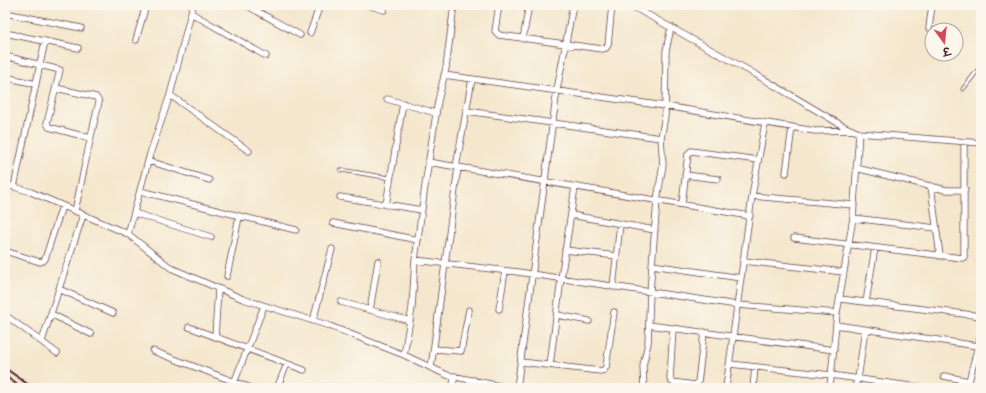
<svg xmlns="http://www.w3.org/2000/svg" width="986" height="393" font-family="'Indie Flower','Playpen Sans Deva',sans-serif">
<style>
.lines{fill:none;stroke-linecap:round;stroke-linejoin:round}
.service-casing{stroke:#643d43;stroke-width:4.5}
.minor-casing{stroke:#643d43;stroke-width:7}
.service{stroke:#fff;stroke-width:3}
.minor{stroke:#fff;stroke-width:5.5}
.rail{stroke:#4a1f2b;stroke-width:2}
</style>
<rect width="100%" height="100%" fill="#fbf7ec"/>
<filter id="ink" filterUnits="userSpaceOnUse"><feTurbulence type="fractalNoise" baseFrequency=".025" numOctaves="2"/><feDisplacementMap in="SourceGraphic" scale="8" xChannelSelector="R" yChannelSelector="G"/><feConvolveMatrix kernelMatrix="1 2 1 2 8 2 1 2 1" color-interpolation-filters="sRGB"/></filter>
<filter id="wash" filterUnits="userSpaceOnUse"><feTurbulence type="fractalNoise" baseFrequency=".012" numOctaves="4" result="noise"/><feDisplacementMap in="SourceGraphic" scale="16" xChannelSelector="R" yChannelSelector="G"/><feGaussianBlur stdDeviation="0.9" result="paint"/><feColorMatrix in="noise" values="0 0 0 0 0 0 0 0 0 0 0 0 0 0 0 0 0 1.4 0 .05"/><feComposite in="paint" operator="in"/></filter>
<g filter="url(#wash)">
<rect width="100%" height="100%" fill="#f4e7cd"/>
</g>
<g filter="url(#ink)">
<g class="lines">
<g class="service-casing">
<path id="service" d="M963,89L981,66
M341,170L390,178"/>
</g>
<g class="minor-casing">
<path id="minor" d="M61,5L65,6
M246,5L300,35
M367,5L384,10
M454,5L446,68L438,101L426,179L415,260L518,272L737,305L837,313L853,218L859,133
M499,5L495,31L499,35L602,49L606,48L608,45L612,5
M630,5L755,74L843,126L859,133L981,143
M5,13L81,28
M191,13L266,56
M929,28L932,5
M5,33L78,48
M310,33L320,5
M523,39L529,5
M136,40L146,5
M5,56L60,70L47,123L49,127L90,138
M444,75L665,106L815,131L852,130
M5,77L36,84
M56,88L96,97L99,102C90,138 83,175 75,211
M170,95L249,151
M387,99L436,113
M466,111L661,138
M149,161L209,180
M428,162L750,216
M456,167L472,79
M856,168L946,190H965
M786,173L792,127
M685,175L718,179
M5,184L31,192L128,234L171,268L243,299L327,325L404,355L412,308L415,260
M931,186L940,256
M14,187L45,41
M140,191L296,230
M752,196L854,205
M340,197L422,210
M682,204L688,154L691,151L758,160
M386,205L403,103
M134,213L211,237
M571,215L655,230
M853,218L936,228
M333,223L418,240
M128,234L150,154L170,95L193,5
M794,238L962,258L964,257V142
M565,250L617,256
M5,251L40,262L43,261L45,259L62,206
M743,261L844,272
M652,265L741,278
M227,276L239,217
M613,287L620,224
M59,289L113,313
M840,299L981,316
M341,302L410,321
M866,302L875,248
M499,309L505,271
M370,310L378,261
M51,314L91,334
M5,315L57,353
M557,315L589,321
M313,321L332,249
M649,325L834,350
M836,325L978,346
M189,327L304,370
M673,328L670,379L672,382L695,385L698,383L704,332
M215,337L218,289
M42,341L83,215
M434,349L461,351L469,310
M153,351L251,388
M404,355L447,375L509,388
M521,362L600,371L604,370L606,367L614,312
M730,364L831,375L924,388
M550,365L561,279L575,187
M431,368L458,167
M944,376L969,381L981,334
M858,379L865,329
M232,388L264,306
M277,388L287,364
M452,388L455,376
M472,388L474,380
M517,388L557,90L573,5
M644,388L643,366L648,343L650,292L657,200L663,165L661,138L665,116L666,51L671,27
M726,388L752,196L765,123
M753,388L755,367
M830,388L837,313
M855,388L857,379"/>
</g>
<use href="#service" class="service"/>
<use href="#minor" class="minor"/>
<path class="rail" d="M5,368L33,388
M5,376L22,388"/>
</g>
</g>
<rect width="986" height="393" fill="none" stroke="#fbf7ec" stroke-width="20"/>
<g transform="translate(944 42) rotate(165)"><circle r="19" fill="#fbf7ec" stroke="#b4a19f"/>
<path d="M0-3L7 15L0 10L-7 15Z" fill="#d1495b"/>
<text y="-6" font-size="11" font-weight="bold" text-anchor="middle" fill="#4a1f2b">उ</text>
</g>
</svg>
